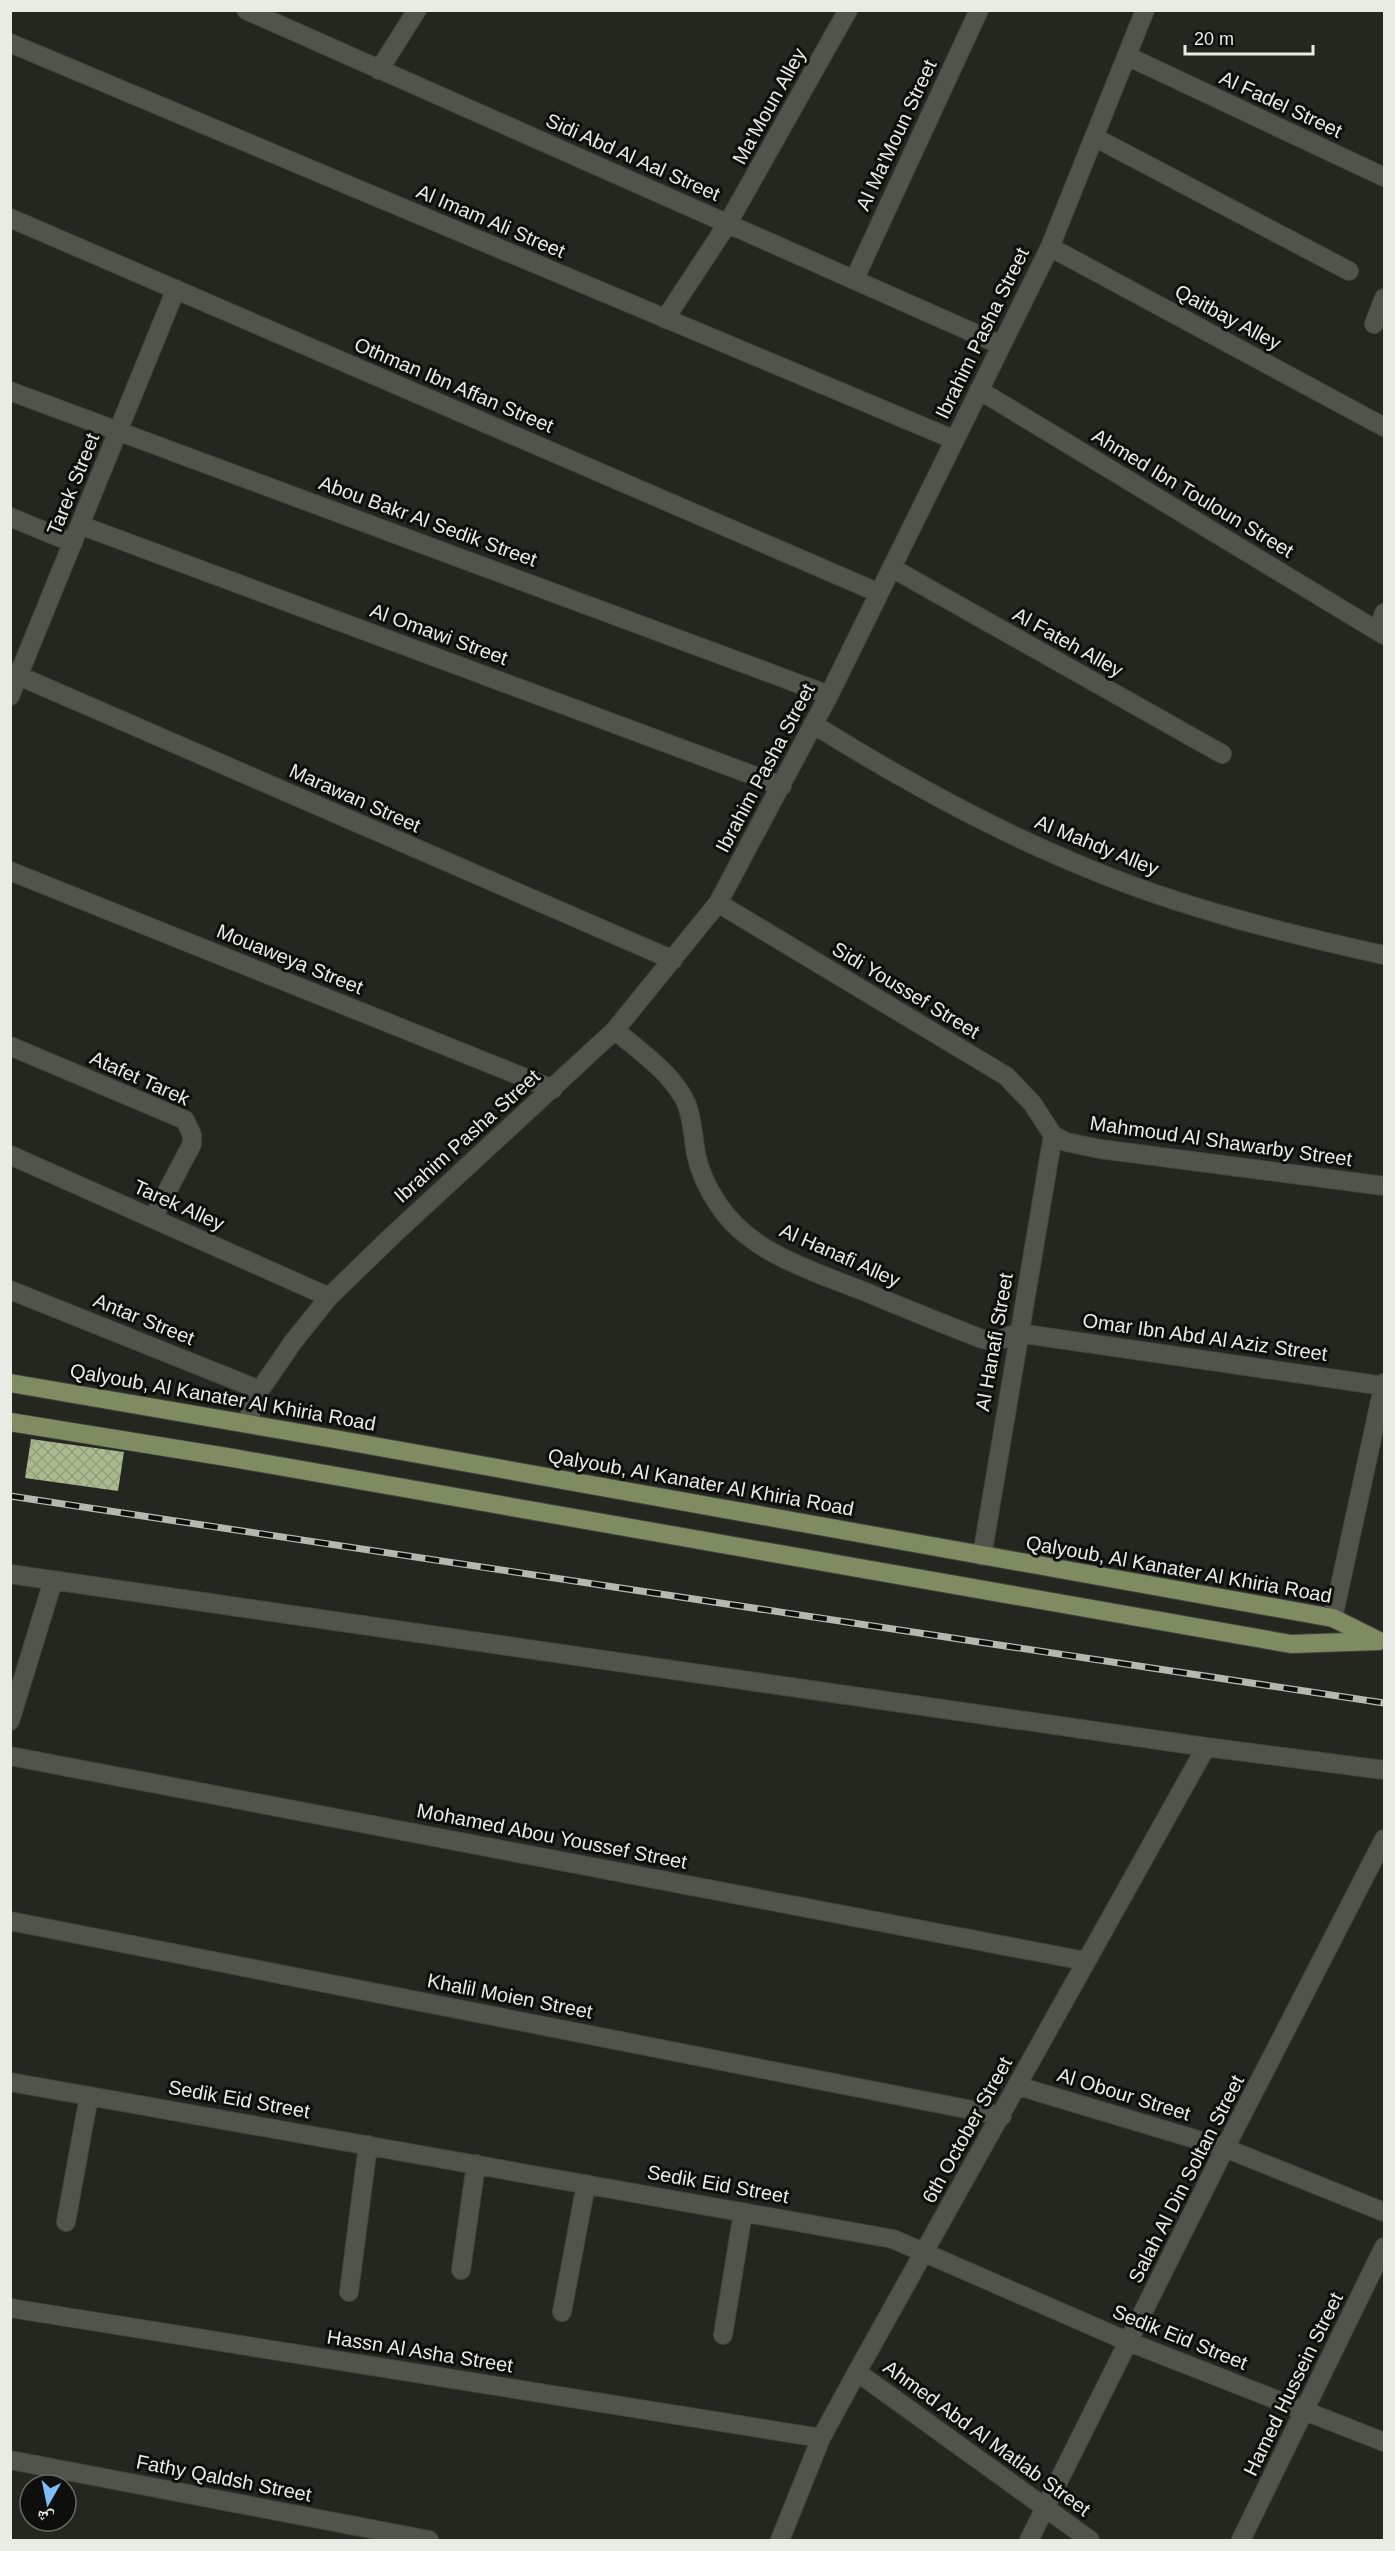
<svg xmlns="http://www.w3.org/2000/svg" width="1395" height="2551" font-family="Arial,'Noto Naskh Arabic',sans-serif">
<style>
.building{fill:url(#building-cross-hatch)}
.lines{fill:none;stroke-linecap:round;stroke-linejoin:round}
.minor-casing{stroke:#43453e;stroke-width:20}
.major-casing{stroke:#43453e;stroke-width:20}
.minor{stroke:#51544b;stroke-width:18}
.major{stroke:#7f8c62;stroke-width:18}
.rail-casing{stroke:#b5b7b1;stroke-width:7}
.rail{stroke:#0e0f0c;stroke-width:4.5;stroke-dasharray:14;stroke-linecap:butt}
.labels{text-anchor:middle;stroke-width:6;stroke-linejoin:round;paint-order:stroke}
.street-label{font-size:20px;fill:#e9ebe5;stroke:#0e0f0c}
</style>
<defs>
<pattern id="building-cross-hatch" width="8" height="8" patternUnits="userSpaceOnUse" patternTransform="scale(1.5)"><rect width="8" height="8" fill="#abba8e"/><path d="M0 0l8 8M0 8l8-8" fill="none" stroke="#929d7c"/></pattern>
</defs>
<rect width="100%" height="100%" fill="#24271f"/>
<path class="building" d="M31,1439L124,1452L118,1491L25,1478Z"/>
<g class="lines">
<g class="minor-casing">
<path id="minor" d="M246,10L1001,345
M10,43L955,440
M1127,56L1384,177
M379,70L417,10
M1094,137L1349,271
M10,218L879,593
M1050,247L1384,427
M855,278L979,10
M665,319L728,223L848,10
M1374,324L1384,298
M979,390L1384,635
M10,391L829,695
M10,517L73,543
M80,525L782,786
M892,568L1222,754
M1378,631L1384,613
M10,672L673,960
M10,696L176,289
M813,724C901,779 991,829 1087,868C1183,908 1284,933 1384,955
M10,871L553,1089
M718,903L1006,1076L1032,1103L1053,1135
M615,1030C640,1052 674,1074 687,1105C693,1122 693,1137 696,1154C700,1173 707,1188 718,1204C750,1254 816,1272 868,1293C906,1309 944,1324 982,1339L996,1341L1018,1333L1384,1386
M10,1046L185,1120L192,1135V1144L153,1218
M1053,1135L1066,1142L1100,1149L1384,1186
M10,1155L329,1297
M10,1290L260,1390
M246,1423L260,1390L293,1342L329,1297L394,1234L615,1030L718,903L829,695L1050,247L1145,10
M982,1556L1053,1135
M10,1574L1206,1747L1384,1770
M1333,1618L1384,1383
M10,1721L53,1581
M10,1756L1085,1961
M10,1921L1002,2116
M10,2082L893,2239L1129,2342L1384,2442
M1018,2086L1225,2148L1384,2212
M66,2222L89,2096
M461,2270L476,2164
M349,2292L368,2145
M10,2308L821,2438
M562,2312L586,2184
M723,2335L743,2212
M857,2372L1090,2540
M10,2460L429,2540
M780,2540L821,2438L857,2372L1206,1747
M1029,2540L1225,2148L1384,1839
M1241,2540L1384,2247"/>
</g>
<g class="major-casing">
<path id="major" d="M10,1383L329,1438L1333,1618L1379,1641
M10,1422L233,1458L1291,1644L1377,1641"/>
</g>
<use href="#minor" class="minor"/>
<use href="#major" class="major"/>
<g class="rail-casing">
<path id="rail" d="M10,1496L1384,1703"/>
</g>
<use href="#rail" class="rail"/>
</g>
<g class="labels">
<g class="street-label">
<text transform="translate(1281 104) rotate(25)" y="7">Al Fadel Street</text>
<text transform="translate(769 106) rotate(-61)" y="7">Ma'Moun Alley</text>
<text transform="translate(896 135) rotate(-65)" y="7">Al Ma'Moun Street</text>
<text transform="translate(633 157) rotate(24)" y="7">Sidi Abd Al Aal Street</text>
<text transform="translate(491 221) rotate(23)" y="7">Al Imam Ali Street</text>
<text transform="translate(1228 317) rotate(28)" y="7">Qaitbay Alley</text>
<text transform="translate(982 333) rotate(-64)" y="7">Ibrahim Pasha Street</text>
<text transform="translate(454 385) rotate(23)" y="7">Othman Ibn Affan Street</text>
<text transform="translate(73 484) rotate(-68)" y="7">Tarek Street</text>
<text transform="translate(1193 493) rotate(31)" y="7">Ahmed Ibn Touloun Street</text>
<text transform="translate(428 521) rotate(20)" y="7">Abou Bakr Al Sedik Street</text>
<text transform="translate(439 634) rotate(20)" y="7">Al Omawi Street</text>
<text transform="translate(1068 642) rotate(29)" y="7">Al Fateh Alley</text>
<text transform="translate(765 768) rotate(-62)" y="7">Ibrahim Pasha Street</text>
<text transform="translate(355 798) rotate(24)" y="7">Marawan Street</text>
<text transform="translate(1097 845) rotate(22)" y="7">Al Mahdy Alley</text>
<text transform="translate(290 959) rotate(22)" y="7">Mouaweya Street</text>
<text transform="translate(906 990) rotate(31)" y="7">Sidi Youssef Street</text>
<text transform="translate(140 1078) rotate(24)" y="7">Atafet Tarek</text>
<text transform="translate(467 1136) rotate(-42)" y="7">Ibrahim Pasha Street</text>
<text transform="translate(1221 1141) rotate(8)" y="7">Mahmoud Al Shawarby Street</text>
<text transform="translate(179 1205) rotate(24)" y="7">Tarek Alley</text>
<text transform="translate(840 1255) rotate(24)" y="7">Al Hanafi Alley</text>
<text transform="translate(144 1319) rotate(22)" y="7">Antar Street</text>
<text transform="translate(1205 1337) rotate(8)" y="7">Omar Ibn Abd Al Aziz Street</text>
<text transform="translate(994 1342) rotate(-80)" y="7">Al Hanafi Street</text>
<text transform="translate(223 1397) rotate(10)" y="7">Qalyoub, Al Kanater Al Khiria Road</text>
<text transform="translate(701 1482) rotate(10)" y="7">Qalyoub, Al Kanater Al Khiria Road</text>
<text transform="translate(1179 1569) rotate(10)" y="7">Qalyoub, Al Kanater Al Khiria Road</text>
<text transform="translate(552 1836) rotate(11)" y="7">Mohamed Abou Youssef Street</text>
<text transform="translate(510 1996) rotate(11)" y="7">Khalil Moien Street</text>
<text transform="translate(1124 2094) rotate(17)" y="7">Al Obour Street</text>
<text transform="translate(239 2099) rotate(10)" y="7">Sedik Eid Street</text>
<text transform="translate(967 2130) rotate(-61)" y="7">6th October Street</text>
<text transform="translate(1186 2179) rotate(-63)" y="7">Salah Al Din Soltan Street</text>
<text transform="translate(718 2184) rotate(10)" y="7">Sedik Eid Street</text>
<text transform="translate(1180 2337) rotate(22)" y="7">Sedik Eid Street</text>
<text transform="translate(420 2351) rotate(9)" y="7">Hassn Al Asha Street</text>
<text transform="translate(1293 2384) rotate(-64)" y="7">Hamed Hussein Street</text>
<text transform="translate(987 2438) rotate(36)" y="7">Ahmed Abd Al Matlab Street</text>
<text transform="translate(224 2478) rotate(11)" y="7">Fathy Qaldsh Street</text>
</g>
</g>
<rect width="1395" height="2551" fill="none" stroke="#e9ebe5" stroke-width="24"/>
<g transform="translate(48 2503) rotate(189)"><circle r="28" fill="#0e0f0c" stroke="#666763" stroke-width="1.5"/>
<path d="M0-4.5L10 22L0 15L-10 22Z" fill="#7fbdfa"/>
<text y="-9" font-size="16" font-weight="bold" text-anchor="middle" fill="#e9ebe5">ش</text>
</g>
<path d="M1185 45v9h128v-9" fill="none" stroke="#e9ebe5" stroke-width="3"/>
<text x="1194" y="45" font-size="18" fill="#e9ebe5" stroke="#0e0f0c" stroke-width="4.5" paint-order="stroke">20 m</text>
</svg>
